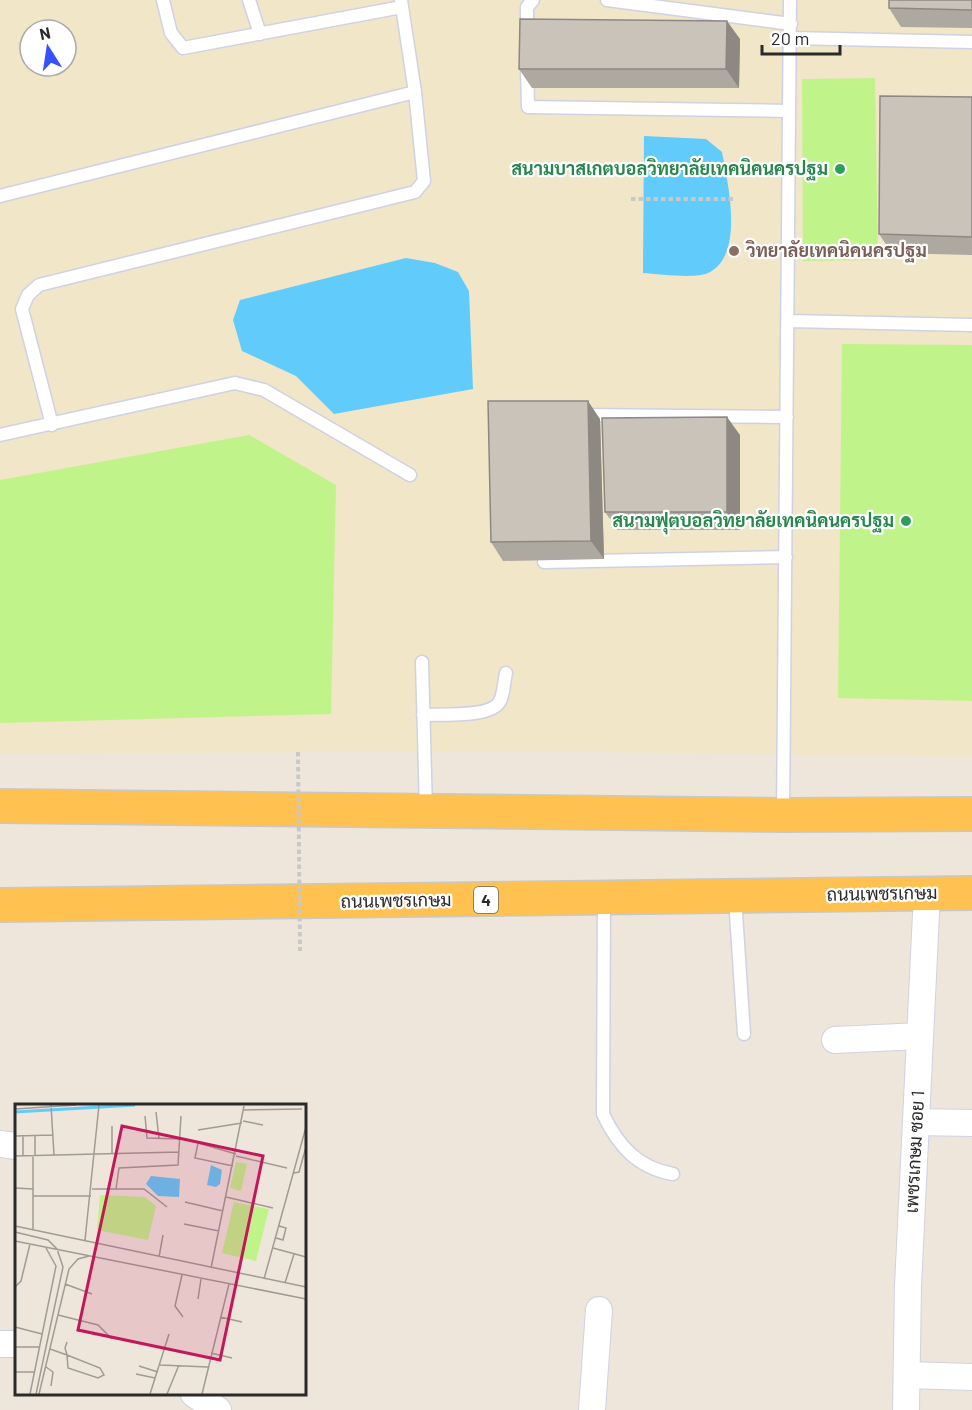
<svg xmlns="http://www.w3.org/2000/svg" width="972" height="1410" font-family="Barlow,Sarabun,sans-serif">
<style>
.education{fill:#f1e6c7;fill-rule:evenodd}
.pitch{fill:#c1f38b}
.water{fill:#61cbfb}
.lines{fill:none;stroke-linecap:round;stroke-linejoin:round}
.service-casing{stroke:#cfd2e4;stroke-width:15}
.minor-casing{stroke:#cfd2e4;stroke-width:28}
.trunk-casing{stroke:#c8c8c8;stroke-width:36}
.path{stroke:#c8c8c8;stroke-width:4;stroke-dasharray:4.5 3;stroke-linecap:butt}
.service{stroke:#fff;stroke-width:12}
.minor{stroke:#fff;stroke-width:26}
.trunk{stroke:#ffc251;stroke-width:33}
.path-bridge{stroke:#c8c8c8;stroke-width:4;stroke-dasharray:4.5 3;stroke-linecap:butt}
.wall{fill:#ada8a0}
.shaded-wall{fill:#8d8882}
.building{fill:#c9c3ba;stroke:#8d8882;stroke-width:1.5}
.leisure-dot{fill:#2e9e5b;stroke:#fff;stroke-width:2}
.education-dot{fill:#8d6e63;stroke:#fff;stroke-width:2}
.labels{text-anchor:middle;stroke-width:4.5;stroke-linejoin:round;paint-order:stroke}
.shield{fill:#fff;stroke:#6a6a6a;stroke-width:1.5}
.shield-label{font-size:16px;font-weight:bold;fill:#2a2a2a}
.leisure-label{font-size:18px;font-weight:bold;fill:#27864d;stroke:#fff;text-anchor:end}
.education-label{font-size:18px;font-weight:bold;fill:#785e54;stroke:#fff;text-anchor:start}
.street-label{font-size:18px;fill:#2a2a2a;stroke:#fff}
.inset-river{fill:none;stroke:#61cbfb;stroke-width:3}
.inset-road{fill:none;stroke:#a09b94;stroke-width:1.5}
.view{fill:#c2185b;fill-opacity:0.15;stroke:#c2185b;stroke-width:3}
.inset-edge{fill:none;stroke:#2a2a2a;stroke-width:3}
</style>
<rect width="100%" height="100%" fill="#eee6da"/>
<path class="education" d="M0,0H972V757L520,751L0,754ZM30,30H66V66H30Z"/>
<path class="pitch" d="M875,78L878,260L803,261L802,79Z
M842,344L972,345V701L838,698Z
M249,435L336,485L331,714L0,723V480Z"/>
<path class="water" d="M644,136L706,139L722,152C728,184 745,256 708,273C696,279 658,274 643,273Z
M406,258L435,263L458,272L469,291L473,389L334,414L296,376L242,351L233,320L240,300Z"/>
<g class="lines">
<g class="service-casing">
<path id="service" d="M163,0L171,33L183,48L402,7
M249,0L260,34
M607,0L791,24
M527,34V7L533,0
M791,38L972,42
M527,67L528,107L789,111
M0,196L415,92
M788,321L972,325
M582,415L787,417
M52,425L22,309L28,295L39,285L415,192L424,181L415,92L401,0
M0,435L235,383L264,390L410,475
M544,562L786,557
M422,662L426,810
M423,715C442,714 492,718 500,701C504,693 504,681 506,673
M783,815L790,0
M735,898L744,1034
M604,899L603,1114C618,1146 638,1168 673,1174"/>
</g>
<g class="minor-casing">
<path id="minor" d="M835,1040L920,1036
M916,1122L972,1123
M0,1144L16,1146
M0,1344H16
M907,1375L972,1377
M194,1394L218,1410
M592,1410L599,1310
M906,1410L908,1286L927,893"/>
</g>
<g class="trunk-casing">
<path id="trunk" d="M0,806L783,815L972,814
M0,905L972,893"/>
</g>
<path class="path" d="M631,199H736"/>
<use href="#service" class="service"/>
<use href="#minor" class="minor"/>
<use href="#trunk" class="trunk"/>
<path class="path-bridge" d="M298,752L300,951"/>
</g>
<path class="wall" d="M972,0V28L901,27L889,8Z
M740,39L739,88H532L519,69Z
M972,97V255L892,253L879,234Z
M600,419L604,559L503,561L491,542Z
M740,435V530H618L605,512Z"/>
<path class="shaded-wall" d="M727,21L740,39L739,88L726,69Z
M588,401L600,419L604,559L591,541Z
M727,417L740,435V530L727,512Z"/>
<path class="building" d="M889,0H972V10L889,8Z
M520,19L727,21L726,69H519Z
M880,96L972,97V237L879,234Z
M488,401H588L591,541L491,542Z
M727,417V512H605L602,418Z"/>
<g class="leisure-dot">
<circle cx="840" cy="169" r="6"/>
<circle cx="906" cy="521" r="6"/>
</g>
<circle class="education-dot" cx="734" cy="251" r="6"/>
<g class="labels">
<rect class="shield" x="474" y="887" width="24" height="26" rx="4.5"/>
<g class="shield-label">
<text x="486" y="906">4</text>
</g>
<g class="leisure-label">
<text x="828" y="175">สนามบาสเกตบอลวิทยาลัยเทคนิคนครปฐม</text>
<text x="894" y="527">สนามฟุตบอลวิทยาลัยเทคนิคนครปฐม</text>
</g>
<g class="education-label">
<text x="746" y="257">วิทยาลัยเทคนิคนครปฐม</text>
</g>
<g class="street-label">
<text transform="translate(882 894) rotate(-1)" y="6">ถนนเพชรเกษม</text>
<text transform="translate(396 901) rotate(-1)" y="6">ถนนเพชรเกษม</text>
<text transform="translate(915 1152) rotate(-87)" y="6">เพชรเกษม ซอย 1</text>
</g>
</g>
<g transform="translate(15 1104)">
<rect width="291" height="291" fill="#eee6da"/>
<path d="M221,58L232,60L226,87L215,84ZM85,91L130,93L141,102L133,136L82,126ZM219,98L254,105L241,157L207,149Z" fill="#c1f38b"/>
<path d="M196,61L207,66L205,80L201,83L192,81ZM136,72L165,75L164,93L143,92L131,80Z" fill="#61cbfb"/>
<path class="inset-river" d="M0,8L120,1"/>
<path class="inset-road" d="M36,1L39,51M0,5L61,1M229,6L287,5M141,8L144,35M130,12L132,34L165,35M228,17L248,21M183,26L227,19M20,31V51M0,32L38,31M8,32V52M97,50V22M18,51V125M0,52L164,48M221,52L272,64M218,62L180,54L183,39L221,50M279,69L284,68L291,43M0,84L18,85M77,85H129L152,103M101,85L104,64L163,61L166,12M18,92H76M211,93L258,104M170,98L208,107M169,120L204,127M0,122L291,183M0,128L33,136L42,145L48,163L21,290M261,134L268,136L271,124L264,122M70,136L84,1M0,137L291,195M258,144L291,153M144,153L148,131M196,164L229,2M167,171L160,202L168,213M249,175L291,23M270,179L279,150M50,180L77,190M0,183L6,177L15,140M183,195L186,175M43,211L83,221L97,235M205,213L227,218M0,223L27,230M0,243H24M35,245L52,251L85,264L89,271L83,274L53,264L52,251L50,244L52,238M196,249L217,254M145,261L193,263M124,262L143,268M31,263L38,268L36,282M0,268H19M121,270L140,274M15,290L41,162L31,144M24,290L54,165L63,155L74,152M135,290L154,230M152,290L164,261M187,290L214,180"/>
<path class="view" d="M107,22L248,52L205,256L63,226Z"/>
<rect width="291" height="291" class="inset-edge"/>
</g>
<g transform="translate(48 48) rotate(348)"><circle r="28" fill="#ffffff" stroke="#aaaaaa" stroke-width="1.5"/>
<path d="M0-4.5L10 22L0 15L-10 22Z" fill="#3651ff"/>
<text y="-9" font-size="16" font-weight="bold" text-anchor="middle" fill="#2a2a2a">N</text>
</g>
<path d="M762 45v9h78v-9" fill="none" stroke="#2a2a2a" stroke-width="3"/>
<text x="771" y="45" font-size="18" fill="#2a2a2a" stroke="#ffffff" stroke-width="4.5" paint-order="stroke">20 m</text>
</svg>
